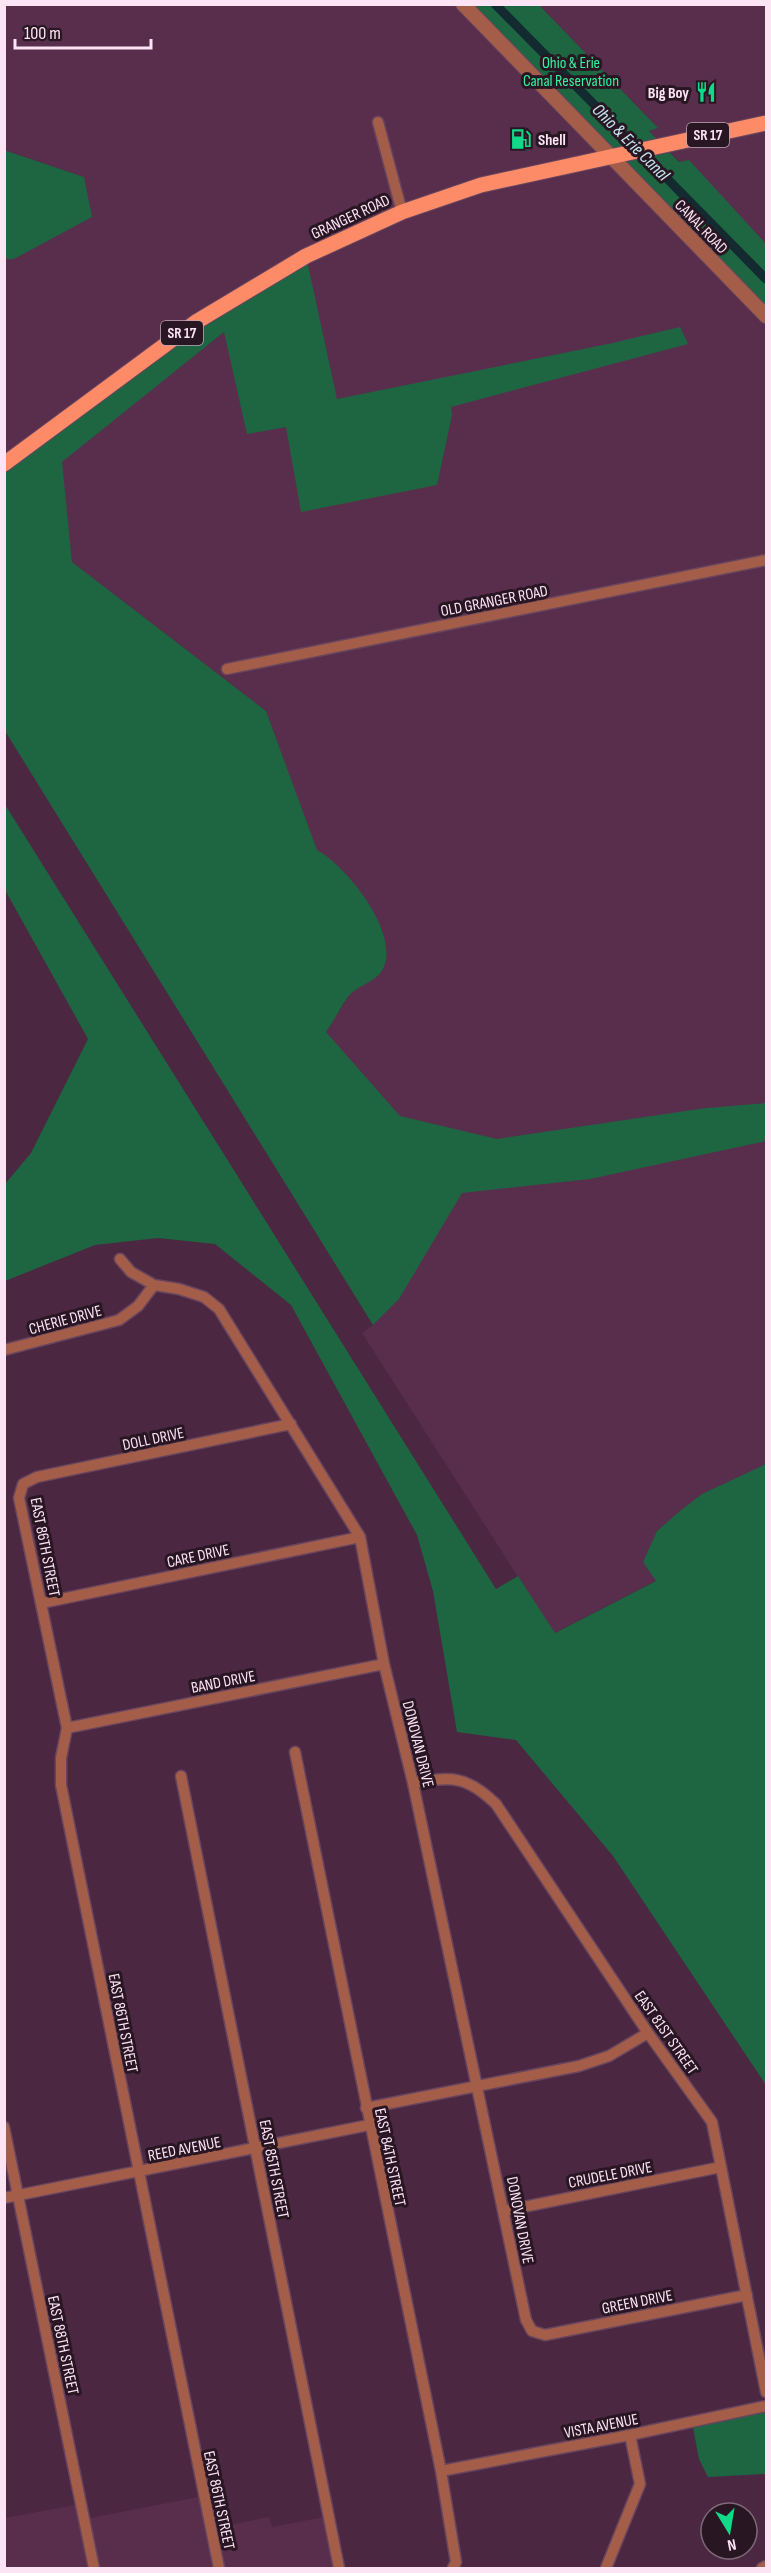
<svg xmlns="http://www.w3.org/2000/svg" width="771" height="2573" font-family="'Sofia Sans Condensed',sans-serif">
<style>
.built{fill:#592e4d}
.green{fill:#1e6542}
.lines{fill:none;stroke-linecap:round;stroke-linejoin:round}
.canal{stroke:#122a30;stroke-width:9}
.minor-casing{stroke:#68455f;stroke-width:13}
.tertiary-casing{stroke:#68455f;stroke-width:16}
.primary-casing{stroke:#68455f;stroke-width:17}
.minor{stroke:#a45d48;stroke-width:10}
.tertiary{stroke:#a45d48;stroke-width:14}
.primary{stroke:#fe8b67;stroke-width:15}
.labels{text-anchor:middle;stroke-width:6;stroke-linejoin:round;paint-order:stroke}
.shield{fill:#281723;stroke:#bda6b6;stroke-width:1.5}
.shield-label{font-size:15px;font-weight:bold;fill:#fde4f5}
.park-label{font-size:16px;fill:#33f49f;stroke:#281723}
.poi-label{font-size:16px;font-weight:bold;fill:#fde4f5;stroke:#281723;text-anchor:end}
.street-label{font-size:16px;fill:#fde4f5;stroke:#281723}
.water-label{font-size:18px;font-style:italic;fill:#c4e6f0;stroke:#281723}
</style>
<rect width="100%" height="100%" fill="#4c2742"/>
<path class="built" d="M5,5H463L766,316V1524L554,1633L362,1333L373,1325L399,1299L290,1090L362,975L266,711L72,562L61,462L224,332L5,464L4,259H14L91,217L84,177L5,150Z
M539,5H766V244L689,161L680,162L649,131L658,128Z
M204,2496L211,2529L269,2517L272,2527L329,2516L339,2568H5V2518L81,2504L85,2519Z"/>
<path class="green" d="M473,5H539L658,128L649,131L679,162L689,160L766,244V307Z
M4,150L84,177L92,217L14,259H5Z
M306,256L337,399L608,344L680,327L688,344L451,407L452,415L437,485L301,512L286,427L247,434L224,332L62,462L72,562L266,711L317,850C346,866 396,928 385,964C379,983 359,983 348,997C340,1008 334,1021 326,1032L400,1116L497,1139L706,1108L766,1103V1141L590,1179L462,1193L399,1299L373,1325L5,731V464L196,322Z
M4,803L496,1589L518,1576L555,1633L656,1581L643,1562L657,1531L680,1511L702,1494L766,1464V2085L613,1856L516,1740L457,1732L433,1591L417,1535L291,1305L215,1244L158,1238L95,1245L5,1281V1184L31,1153L88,1039L5,890Z
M766,2406V2474L708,2477L699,2459L692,2422Z"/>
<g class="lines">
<path class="canal" d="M495,4L766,279"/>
<g class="minor-casing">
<path id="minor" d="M378,122L402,212
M227,669L766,560
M120,1259L131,1272L154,1285L179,1289L204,1297L219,1309L360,1537L384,1664L413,1783L526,2320L532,2331L545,2335L747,2295
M4,1350L119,1320L138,1306L154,1285
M42,1603L360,1537
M67,1728L384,1664
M295,1752L441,2471L456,2562L453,2568
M181,1776L339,2568
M413,1783C452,1776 467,1776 496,1804L648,2033L712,2122L766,2392
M366,2108L579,2066L609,2056L648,2033
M4,2127L94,2568
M4,2198L369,2125
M504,2211L721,2167
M441,2471L630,2435L766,2406
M219,2568L61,1785V1758L67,1728L19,1498L23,1484L37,1477L291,1424
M606,2568L640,2484L630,2435
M762,2568L766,2566"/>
</g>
<g class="tertiary-casing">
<path id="tertiary" d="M463,4L766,316"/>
</g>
<g class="primary-casing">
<path id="primary" d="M4,464L196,322L306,256L402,212L481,185L766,123"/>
</g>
<use href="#minor" class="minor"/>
<use href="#tertiary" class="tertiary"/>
<use href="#primary" class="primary"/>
</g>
<defs>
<g id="restaurant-bare" transform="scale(1.62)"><path d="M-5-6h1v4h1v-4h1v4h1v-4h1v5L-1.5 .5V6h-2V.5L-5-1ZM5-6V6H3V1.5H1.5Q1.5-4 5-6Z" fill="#12d98a" stroke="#281723" stroke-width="2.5" paint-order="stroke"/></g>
<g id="fuel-bare" transform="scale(1.62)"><path d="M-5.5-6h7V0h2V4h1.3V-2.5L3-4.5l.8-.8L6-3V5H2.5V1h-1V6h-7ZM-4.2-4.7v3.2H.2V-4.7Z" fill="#12d98a" stroke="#281723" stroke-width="2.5" paint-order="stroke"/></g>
</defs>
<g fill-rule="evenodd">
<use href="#restaurant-bare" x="706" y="92"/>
<use href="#fuel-bare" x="521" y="139"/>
</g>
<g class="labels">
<g class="shield">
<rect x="687" y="123" width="42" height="24" rx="4.5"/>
<rect x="161" y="321" width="42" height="24" rx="4.5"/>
</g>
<g class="shield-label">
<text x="708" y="140">SR 17</text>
<text x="182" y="338">SR 17</text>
</g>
<g class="park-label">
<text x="571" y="68">Ohio &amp; Erie<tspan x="571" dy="18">Canal Reservation</tspan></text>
</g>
<g class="poi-label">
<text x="689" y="98">Big Boy</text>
<text x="538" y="145" text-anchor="start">Shell</text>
</g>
<g class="street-label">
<text transform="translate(350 216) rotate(-25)" y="6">GRANGER ROAD</text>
<text transform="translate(702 226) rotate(46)" y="6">CANAL ROAD</text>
<text transform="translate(494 600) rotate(-11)" y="6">OLD GRANGER ROAD</text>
<text transform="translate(65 1319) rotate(-15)" y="6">CHERIE DRIVE</text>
<text transform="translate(153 1438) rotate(-12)" y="6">DOLL DRIVE</text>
<text transform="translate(46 1547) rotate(79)" y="6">EAST 86TH STREET</text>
<text transform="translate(198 1555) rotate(-12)" y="6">CARE DRIVE</text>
<text transform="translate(223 1681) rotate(-11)" y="6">BAND DRIVE</text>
<text transform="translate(419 1744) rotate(76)" y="6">DONOVAN DRIVE</text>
<text transform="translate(124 2023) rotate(79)" y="6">EAST 86TH STREET</text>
<text transform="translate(667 2032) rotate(55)" y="6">EAST 81ST STREET</text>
<text transform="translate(184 2148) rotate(-11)" y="6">REED AVENUE</text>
<text transform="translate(391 2157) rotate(78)" y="6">EAST 84TH STREET</text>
<text transform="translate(275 2169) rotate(79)" y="6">EAST 85TH STREET</text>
<text transform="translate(610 2174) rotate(-11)" y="6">CRUDELE DRIVE</text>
<text transform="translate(521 2220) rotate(79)" y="6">DONOVAN DRIVE</text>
<text transform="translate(637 2301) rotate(-11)" y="6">GREEN DRIVE</text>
<text transform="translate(64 2345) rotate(78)" y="6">EAST 88TH STREET</text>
<text transform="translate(601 2425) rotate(-11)" y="6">VISTA AVENUE</text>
<text transform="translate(220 2500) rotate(78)" y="6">EAST 86TH STREET</text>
</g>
<g class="water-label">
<text transform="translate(631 142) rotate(45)" y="6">Ohio &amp; Erie Canal</text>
</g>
</g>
<rect width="771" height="2573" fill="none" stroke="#fde4f5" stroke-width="12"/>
<g transform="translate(729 2531) rotate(169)"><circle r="28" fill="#281723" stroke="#7d6977" stroke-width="1.5"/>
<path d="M0-4.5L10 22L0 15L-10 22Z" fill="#12d98a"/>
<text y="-9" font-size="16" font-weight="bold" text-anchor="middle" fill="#fde4f5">N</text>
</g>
<path d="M15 39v9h136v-9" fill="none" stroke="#fde4f5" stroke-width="3"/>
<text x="24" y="39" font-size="18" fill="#fde4f5" stroke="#281723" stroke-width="4.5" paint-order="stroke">100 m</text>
</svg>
